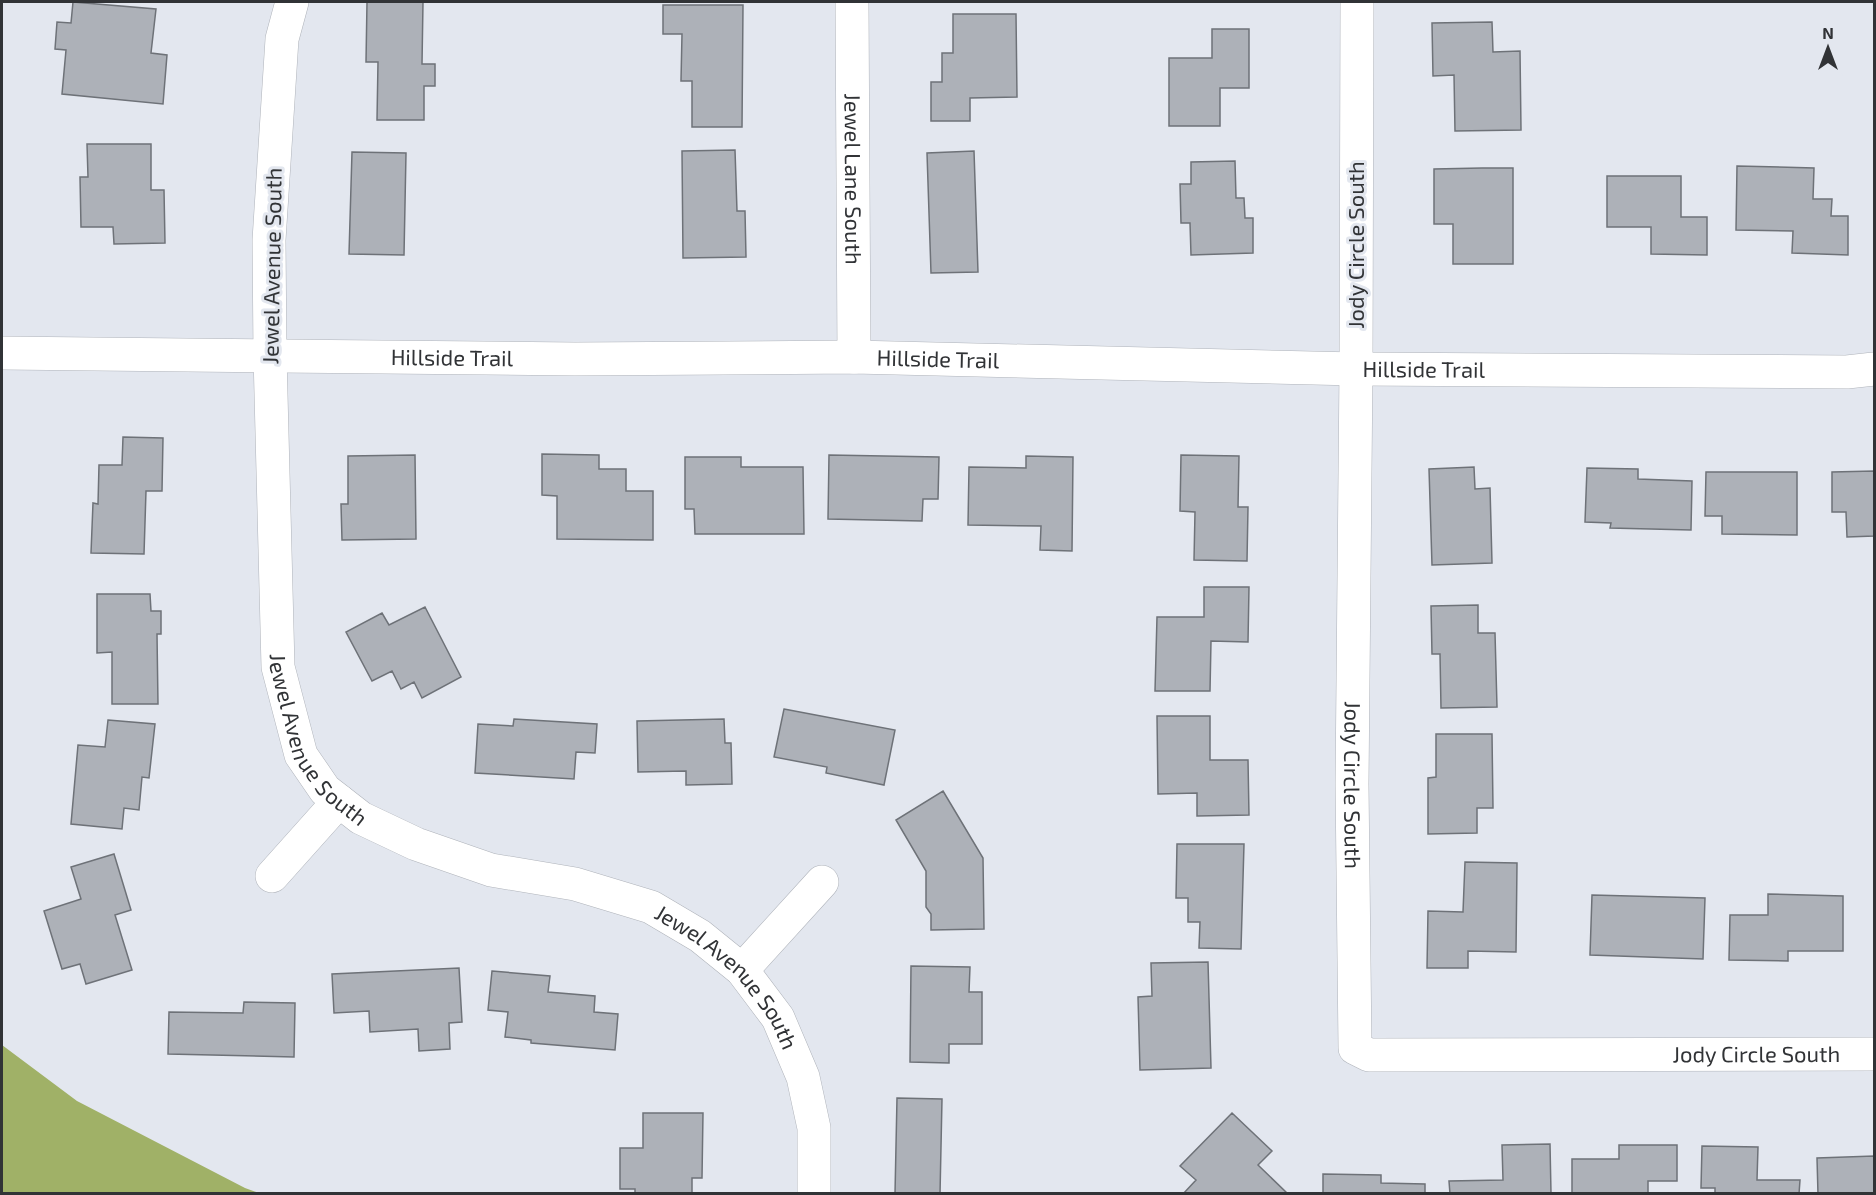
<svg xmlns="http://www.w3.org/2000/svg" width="1876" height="1195" font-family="'Exo 2',sans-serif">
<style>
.forest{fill:#a0b167}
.building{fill:#adb1b8;stroke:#6e7278;stroke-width:1.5}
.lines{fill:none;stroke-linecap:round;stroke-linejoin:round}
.street-casing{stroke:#afb3ba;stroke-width:34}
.street{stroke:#fff;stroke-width:33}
.labels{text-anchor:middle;stroke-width:6;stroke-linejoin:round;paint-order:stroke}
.street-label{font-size:22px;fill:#313336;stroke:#e3e7ef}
</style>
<rect width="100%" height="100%" fill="#e3e7ef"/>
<path class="forest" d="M2,1045L77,1101L245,1188L259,1193H2Z"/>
<path class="building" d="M73,2L156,9L151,53L167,55L163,104L62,94L66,50L55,49L57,22L71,23Z
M367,2H423L422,64H435V86H424V120H377L378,62H366Z
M663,5H743L742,127H692V81H681L682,34H663Z
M953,14H1016L1017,97L970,98V121H931V82H942V53H953Z
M1492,22L1493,52L1520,51L1521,130L1455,131L1454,75L1433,76L1432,23Z
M1212,29H1249V88H1220V126H1169V58H1212Z
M87,144H151V190H164L165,243L114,244L113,227H81L80,177H88Z
M735,150L737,211H745L746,257L683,258L682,151Z
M974,151L978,272L931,273L927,153Z
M352,152L406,153L404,255L349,254Z
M1235,161L1236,198H1244L1245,218H1253V253L1191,255L1190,223H1181L1180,184H1191V162Z
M1737,166L1814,168L1813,199H1832L1831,216H1848V255L1792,253L1793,231L1736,230Z
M1482,168H1513V264H1453V224H1434V169Z
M1607,176H1681V217H1707V255L1651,254V227H1607Z
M123,437L163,438L162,491H146L144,554L91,553L93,503L98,504L99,465H122Z
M542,454L599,455V469H626V491H653V540L557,539V496L542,495Z
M415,455L416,539L342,540L341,504H348V456Z
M829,455L939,457L938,499H923L922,521L828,519Z
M1181,455L1239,456L1238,507H1248L1247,561L1194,560L1195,512L1180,511Z
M1026,456L1073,457L1072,551L1040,550L1041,526L968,525L969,467L1026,468Z
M685,457H741V467H803L804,534H695L694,509H685Z
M1474,467L1475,489L1490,488L1492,563L1432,565L1429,469Z
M1587,468L1638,469V479L1692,481L1691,530L1610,528L1611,523L1585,522Z
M1874,471V536L1847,537L1846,512H1832V472Z
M1706,472H1797V535L1722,534V516H1705Z
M1204,587H1249L1248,642L1211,641L1210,691H1155L1157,617H1204Z
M97,594H150L151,611H161V634H157L158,704H112V652L97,653Z
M1478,605V633H1495L1497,707L1441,708L1440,654H1432L1431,606Z
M425,607L461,677L422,698L414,682L401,689L392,671L372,681L346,632L382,613L389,625Z
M784,709L895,730L884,785L826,773L827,767L774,757Z
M1157,716H1210V760H1248L1249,815L1197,816V793L1158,794Z
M514,719L597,724L595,753L576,752L574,779L475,773L478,724L513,726Z
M724,719L725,743H731L732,784L686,785V771L638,772L637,721Z
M108,720L155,724L149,778L142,777L139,810L124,808L122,829L71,824L78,745L105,747Z
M1436,734H1492L1493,808H1477V833L1428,834V778L1436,777Z
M943,791L983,858L984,929L931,930V914L926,907V871L896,820Z
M1177,844H1244L1241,949L1199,948L1200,922H1188V898H1176Z
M114,854L131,910L115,915L132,970L86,984L80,964L62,969L44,911L81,899L71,867Z
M1465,862L1517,863L1516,952L1468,951V968H1427L1428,911L1463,912Z
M1768,894L1843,896V951H1788V961L1729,960L1730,915H1768Z
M1592,895L1705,898L1703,959L1590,955Z
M1208,962L1211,1068L1140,1070L1138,997L1152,996L1151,963Z
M911,966L970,967L969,992H982V1044H949V1063L910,1062Z
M459,968L462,1022L449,1023L450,1049L419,1051L418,1029L370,1032L369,1011L334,1013L332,974Z
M492,971L550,976L548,992L595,996L594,1012L618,1014L615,1050L531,1043V1040L505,1037L508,1012L488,1010Z
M244,1002L295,1003L294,1057L168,1054L169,1012L243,1013Z
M897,1098L942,1099L940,1194H895Z
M643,1113H703L702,1178H692V1194H635V1189H620V1148H643Z
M1232,1113L1272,1151L1258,1165L1288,1194H1183L1196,1180L1180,1166Z
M1550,1144L1551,1193L1450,1194L1449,1181L1503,1180L1502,1145Z
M1619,1145H1677V1181H1648V1194H1572V1159H1619Z
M1702,1146L1758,1147L1757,1180H1800L1799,1194H1715V1188H1701Z
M1874,1156V1194H1818L1817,1158Z
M1323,1174L1381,1175V1183L1425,1184V1194H1323Z"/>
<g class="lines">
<g class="street-casing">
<g id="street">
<path id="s1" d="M292,2L282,39L269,240L270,355L278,667L301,755L325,790L361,818L416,844L491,870L575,884L651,907L700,936L742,970L778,1018L803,1077L814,1128V1194"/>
<path id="s2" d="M852,2L854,357"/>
<path id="s3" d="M1357,2L1356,369L1352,784L1355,1048L1369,1055L1874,1054"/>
<path id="s4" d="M2,353L575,359L854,357L1356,369L1847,372L1874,369"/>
<path d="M272,876L339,801"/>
<path d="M742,970L822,882"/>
</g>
</g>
<use href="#street" class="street"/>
</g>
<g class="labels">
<g class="street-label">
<text dy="8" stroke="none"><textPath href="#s2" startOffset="177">Jewel Lane South</textPath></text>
<text transform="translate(1356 245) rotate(-90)" y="8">Jody Circle South</text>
<text transform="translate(272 266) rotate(-89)" y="8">Jewel Avenue South</text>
<text dy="8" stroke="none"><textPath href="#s4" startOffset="450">Hillside Trail</textPath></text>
<text dy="8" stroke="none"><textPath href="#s4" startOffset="936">Hillside Trail</textPath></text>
<text dy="8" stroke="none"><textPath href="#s4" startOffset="1422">Hillside Trail</textPath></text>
<text dy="8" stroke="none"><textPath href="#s1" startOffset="752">Jewel Avenue South</textPath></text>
<text dy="8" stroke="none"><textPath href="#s3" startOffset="783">Jody Circle South</textPath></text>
<text dy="8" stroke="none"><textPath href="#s1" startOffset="1256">Jewel Avenue South</textPath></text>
<text dy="8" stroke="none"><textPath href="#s3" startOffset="1449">Jody Circle South</textPath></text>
</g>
</g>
<rect width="1876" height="1195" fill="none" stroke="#313336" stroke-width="6"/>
<g transform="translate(1828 48)" stroke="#e3e7ef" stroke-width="4.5" paint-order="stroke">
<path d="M0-4.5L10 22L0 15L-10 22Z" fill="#313336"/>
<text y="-9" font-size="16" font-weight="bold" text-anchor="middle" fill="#313336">N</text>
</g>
</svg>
